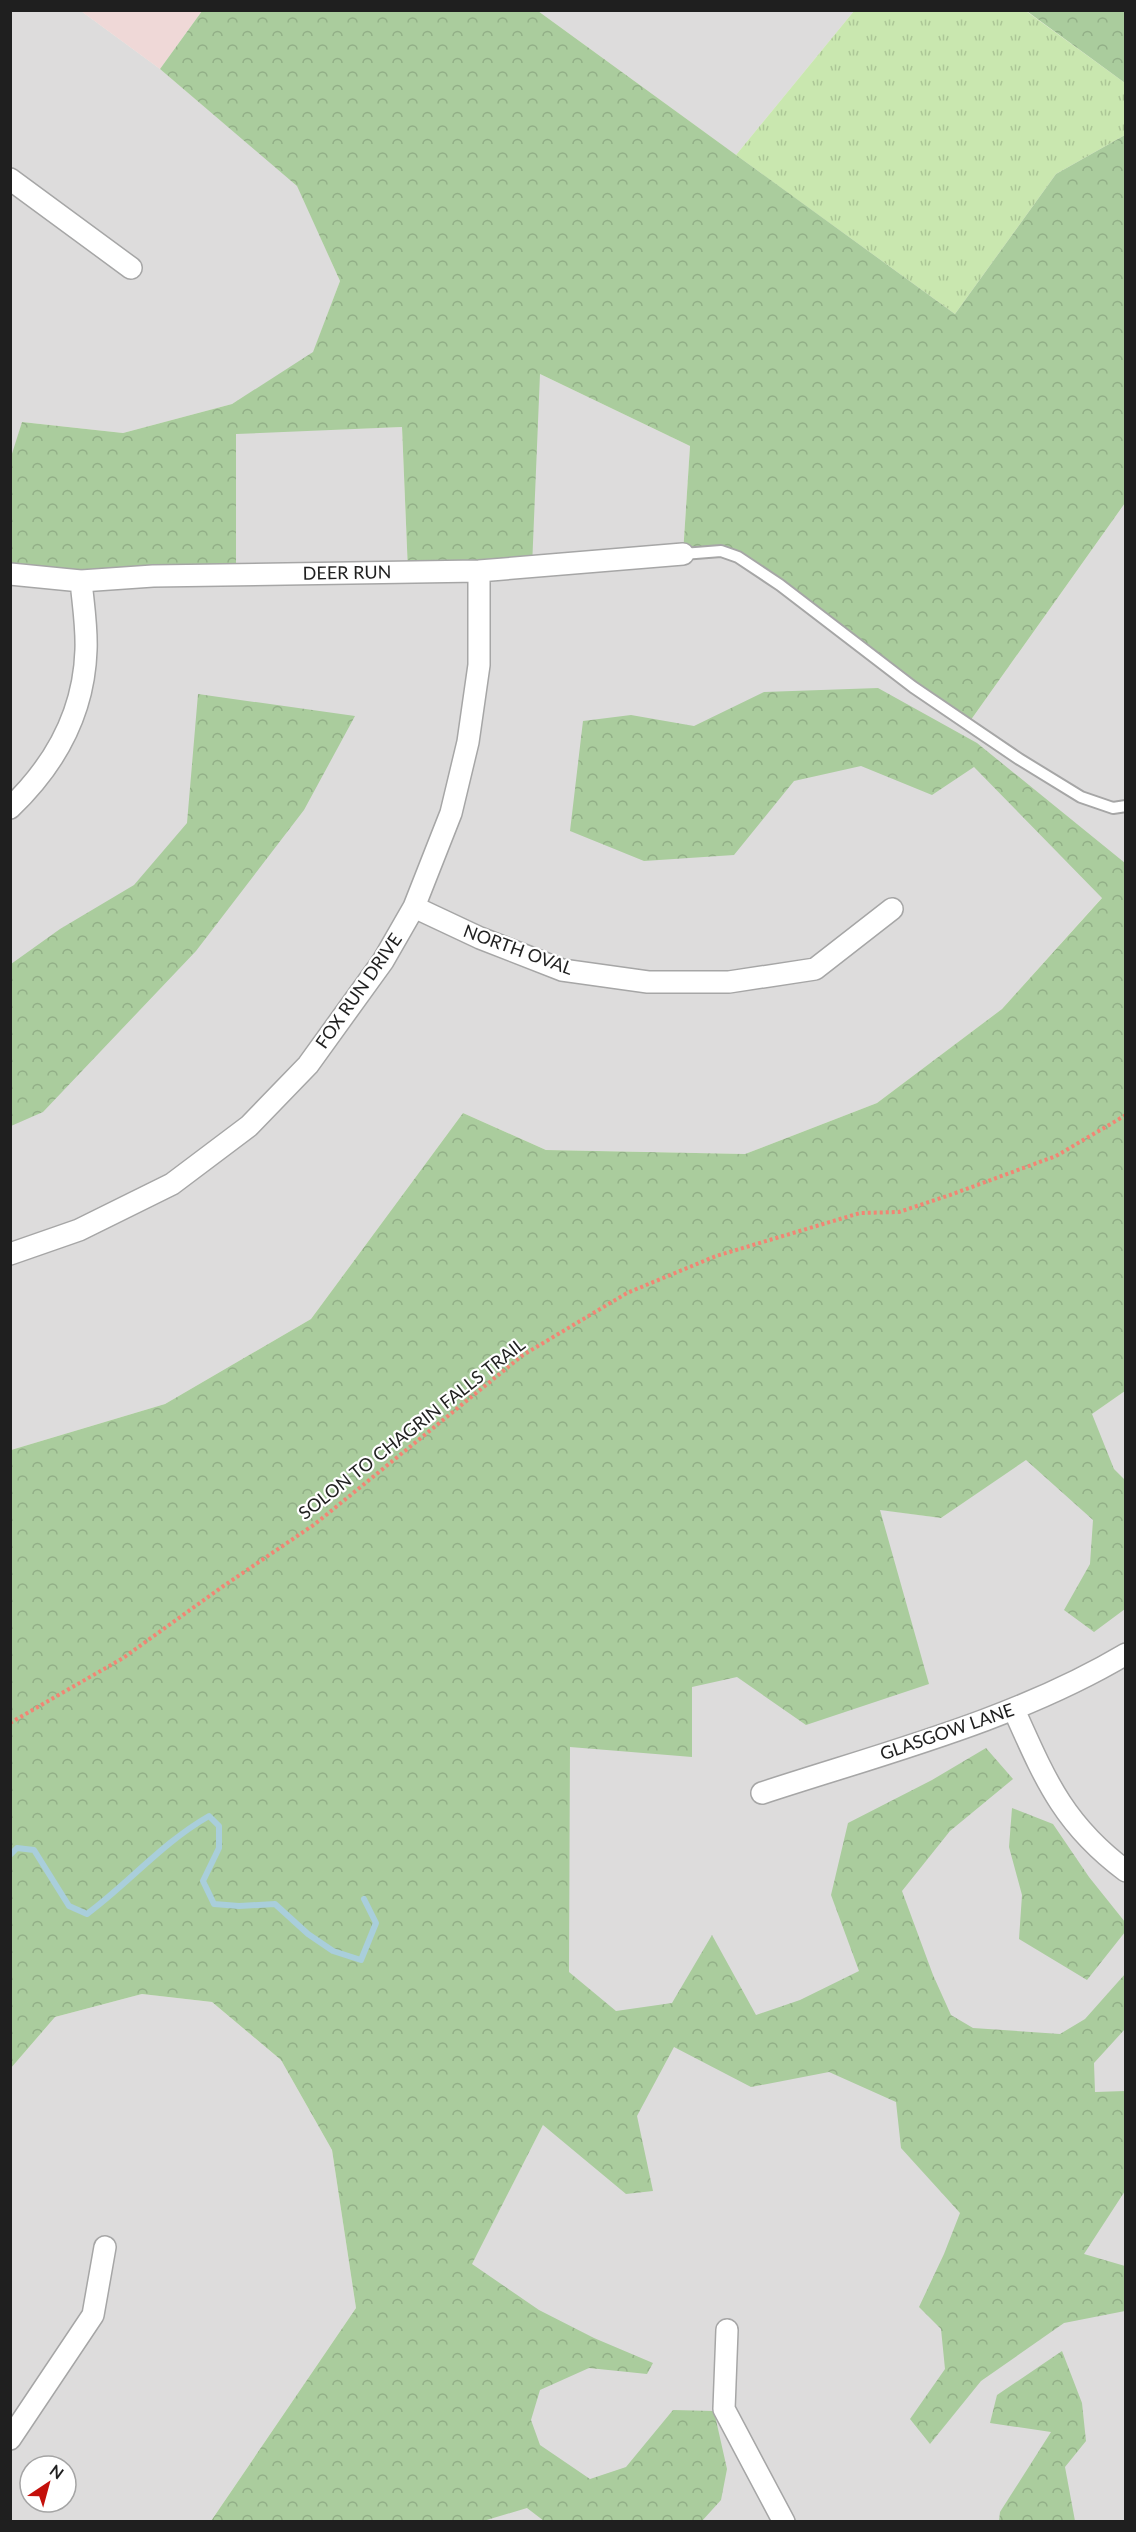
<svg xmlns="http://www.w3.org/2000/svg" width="1136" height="2532" font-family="Lato,sans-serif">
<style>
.residential{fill:#dddcdc;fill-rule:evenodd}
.commercial{fill:#efd8d7}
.grass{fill:url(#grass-tufts)}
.forest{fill:url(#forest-crowns)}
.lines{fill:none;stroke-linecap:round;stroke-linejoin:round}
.stream{stroke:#a9cedb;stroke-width:6}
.lane-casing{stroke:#a6a6a6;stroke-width:14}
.street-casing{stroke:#a6a6a6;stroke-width:24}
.path{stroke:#f28574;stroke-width:4;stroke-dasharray:3 3;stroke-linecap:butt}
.lane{stroke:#fff;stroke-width:10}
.street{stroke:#fff;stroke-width:21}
.labels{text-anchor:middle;stroke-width:4.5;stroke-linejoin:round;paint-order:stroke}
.street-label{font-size:18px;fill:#1f1f1f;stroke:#fff}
</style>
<defs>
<pattern id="grass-tufts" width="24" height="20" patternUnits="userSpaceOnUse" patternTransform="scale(1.5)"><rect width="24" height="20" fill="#c9e7af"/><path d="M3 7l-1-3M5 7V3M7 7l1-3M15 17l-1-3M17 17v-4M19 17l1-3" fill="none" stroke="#acc696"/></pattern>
<pattern id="forest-crowns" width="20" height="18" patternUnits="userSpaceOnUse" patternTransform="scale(1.5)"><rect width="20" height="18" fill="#aacc9d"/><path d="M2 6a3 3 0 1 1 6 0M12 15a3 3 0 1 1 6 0" fill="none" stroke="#92af87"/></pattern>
</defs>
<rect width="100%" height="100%" fill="#efede6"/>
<path class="residential" d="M11,11H81L160,69L297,185L340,281L313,353L232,404L123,433L22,422L11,460Z
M538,11H854L736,155Z
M540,374L690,446L683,554L738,557L968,724L1125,503V872L1002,1009L877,1103L745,1154L546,1150L463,1113L311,1319L165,1404L11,1450L10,574L235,433L402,427L408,572Z
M1125,1391V2521L400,2522L471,2265L568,2076L570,1680L819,1501L941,1518Z
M142,1994L212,2002L281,2060L332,2150L356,2308L211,2521L11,2522V2068L55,2017ZM30,2466H66V2502H30Z"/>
<path class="commercial" d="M81,11H202L160,69Z"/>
<path class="grass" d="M854,11H1026L1125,83V135L1056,174L955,314L736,155Z"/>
<path class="forest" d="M1030,10L1125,11V83L1028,12Z
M202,11H538L955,314L1056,174L1125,135V503L968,724L738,557L683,554L690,446L540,374L532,567L408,572L402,427L236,434V575L11,574L10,460L22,422L123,433L232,404L313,352L340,281L297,186L160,69Z
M878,688L977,743L1125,863V1391L1092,1414L1114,1469L1125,1480V1609L1094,1632L1064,1610L1090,1564L1093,1520L1026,1460L941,1518L880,1510L929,1684L806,1725L737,1677L692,1687V1757L570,1747L569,1972L616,2011L672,2003L712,1935L756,2015L800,2000L859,1971L831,1895L848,1823L932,1780L986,1748L1013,1779L950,1831L902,1891L933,1975L951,2015L973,2028L1060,2034L1085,2019L1125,1974V2029L1094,2063L1095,2092L1125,2091V2191L1084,2254L1125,2266V2311L1064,2323L981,2381L930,2444L910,2419L945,2369L941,2329L919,2307L944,2254L960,2213L901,2148L896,2102L829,2072L751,2087L674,2047L637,2116L653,2191L626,2194L543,2125L472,2264L539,2310L594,2338L653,2363L647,2374L589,2368L540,2390L531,2420L540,2445L590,2479L626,2467L673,2410L714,2411L727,2469L721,2500L702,2521H544L527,2508L480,2522L211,2521L356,2308L332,2150L281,2060L212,2002L142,1994L55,2017L11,2068V1450L165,1404L311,1319L463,1113L546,1150L745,1154L877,1103L1002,1009L1102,898L974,767L932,795L861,766L794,781L734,855L644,861L570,831L583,721L631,715L694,726L764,692Z
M198,694L355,716L304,810L196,951L43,1112L11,1126V964L60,929L134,885L187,823Z
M1012,1808L1053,1824L1089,1877L1125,1922V1932L1087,1980L1019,1939L1022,1895L1009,1847Z
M1062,2351L1082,2403L1086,2441L1065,2467L1075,2521H999L1000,2512L1051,2432L990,2423L997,2395Z"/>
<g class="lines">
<path class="stream" d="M10,1855L17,1848L34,1850L69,1906L87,1914C129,1883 162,1843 209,1816L219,1826V1848L203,1881L214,1904L239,1906L275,1904L308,1934L333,1951L361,1960L376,1923L364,1899"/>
<g class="lane-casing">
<path id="lane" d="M683,554L721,551L738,557L780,585L913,687L1019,759L1081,797L1113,808L1126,806"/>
</g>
<g class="street-casing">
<path id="street" d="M10,179L131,268
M10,574L81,581L153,576L479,571L683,554
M10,808C55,765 84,714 86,650C87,627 83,603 81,581
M414,907L480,938L562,970L648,982H729L815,969L892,909
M10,1254L79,1230L172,1184L249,1126L308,1065L383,961L414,907L451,813L468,742L479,665V571
M1014,1710C1045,1779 1063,1824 1126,1871
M762,1793C884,1753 1015,1720 1126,1654
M727,2330L724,2409L784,2522
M10,2439L93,2315L105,2247"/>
</g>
<path class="path" d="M10,1723L123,1658L222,1587L315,1524L523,1355L627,1293L716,1256L860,1213L899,1212L950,1195L1056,1156L1126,1115"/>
<use href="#lane" class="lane"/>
<use href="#street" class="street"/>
</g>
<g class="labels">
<g class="street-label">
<text transform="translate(347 573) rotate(-1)" y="6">DEER RUN</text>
<text transform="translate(518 950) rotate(20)" y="6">NORTH OVAL</text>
<text transform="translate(359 991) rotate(-55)" y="6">FOX RUN DRIVE</text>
<text transform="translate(412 1429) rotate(-38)" y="6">SOLON TO CHAGRIN FALLS TRAIL</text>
<text transform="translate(947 1732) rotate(-19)" y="6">GLASGOW LANE</text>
</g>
</g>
<rect width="1136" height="2532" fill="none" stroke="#1f1f1f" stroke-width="24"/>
<g transform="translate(48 2484) rotate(36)"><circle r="28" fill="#ffffff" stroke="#a5a5a5" stroke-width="1.5"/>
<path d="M0-4.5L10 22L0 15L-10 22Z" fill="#c4100b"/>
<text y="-9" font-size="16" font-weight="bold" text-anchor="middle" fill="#1f1f1f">N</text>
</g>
</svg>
